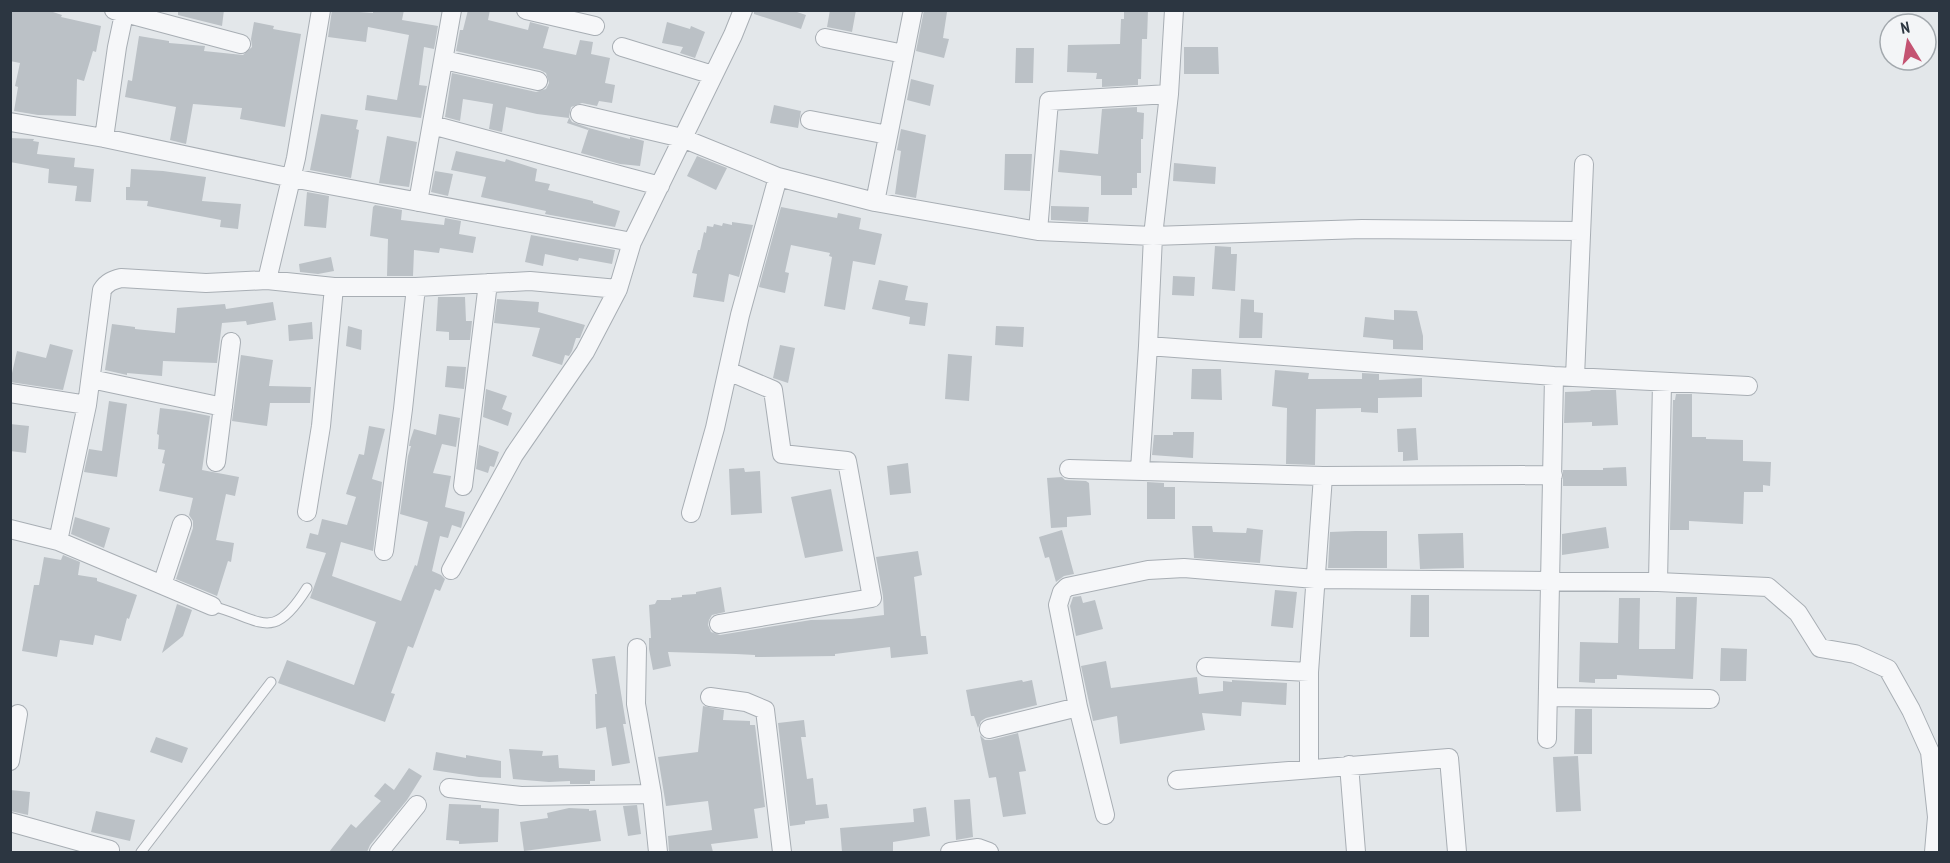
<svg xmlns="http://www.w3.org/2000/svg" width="1950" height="863" font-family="'PT Sans Narrow',sans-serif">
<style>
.building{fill:#bbc1c6}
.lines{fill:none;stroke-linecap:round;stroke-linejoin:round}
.lane-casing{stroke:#a8aeb4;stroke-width:11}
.street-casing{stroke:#a8aeb4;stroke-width:20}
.lane{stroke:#f6f7f9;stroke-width:9}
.street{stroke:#f6f7f9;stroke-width:18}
</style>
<rect width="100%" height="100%" fill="#e3e7ea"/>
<path class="building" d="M10,10H47L62,15L61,17L101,26L96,52L93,51L84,81L77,79L76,116L38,115L14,111L18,87L15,86L20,63L10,61Z
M178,10H224L222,26L178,15Z
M332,10L373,13V10H404L402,20L438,26L434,49L424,47L419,85L427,86L421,118L365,110L367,95L397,100L409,35L368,27L366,42L328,37Z
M468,10H490L488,20L528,30L530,22L549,27L543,48L576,55L580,40L593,42L591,54L610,58L605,83L615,85L612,103L599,101L597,106L582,103L571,107L569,117L572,122L589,128L588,130L567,123L569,118L537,114L506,107L502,132L489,129L493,104L463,99L460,121L445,117L452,73L536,92L546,89L549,83L546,73L540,70L456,51L460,30H463Z
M754,10H791L806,15L801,29L754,14Z
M830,10H856L852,32L827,27Z
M924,10L947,12L943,38L949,39L944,58L916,51Z
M1124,10H1148L1147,39H1142L1141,79H1138V85L1102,87V79H1096L1097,73L1067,72L1068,45L1120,44L1121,19H1124Z
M254,22L274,26L273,29L301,34L285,127L240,119L242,108L193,104L186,144L170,140L176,107L125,97L128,80L132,81L139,36L169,41V43L205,46L204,51L243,55L252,47L251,39Z
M667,22L690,29L691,26L705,32L695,58L680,53L683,47L662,43Z
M1184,47H1218L1219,74H1184Z
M1016,48H1034L1033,83H1015Z
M911,79L934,85L930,106L907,100Z
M774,105L801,111L798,128L770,123Z
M1137,107V112L1144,113L1143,139H1141V173H1137V188H1132V195H1101V176L1058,172L1060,150L1098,154L1102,109Z
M321,114L358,120L356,129L359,130L351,178L310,170Z
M589,128L630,139V137L644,141L640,166L620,164L581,153Z
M901,129L926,135L916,198L895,194L901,151L897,150Z
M387,136L417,142L409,187L379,183Z
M10,138L34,139L33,141L39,142L37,154L75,158L74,167L94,169L91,202L75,201L77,186L48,183L49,169L10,162Z
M456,151L505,162L506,159L537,169L535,181L550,184L548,190L593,201V203L620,211L615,227L545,214L546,211L481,197L486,177L451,170Z
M1005,154H1032L1030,191L1004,190Z
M697,156L727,168L716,190L687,176Z
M1174,163L1216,167L1215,184L1173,181Z
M131,169L163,171L206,177L202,201L241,204L238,229L220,227L221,220L147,206L148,201L126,200V187H130Z
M435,171L453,174L448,196L431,192Z
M307,192L329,196L326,228L304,226Z
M375,205L402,210L401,220L444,225L445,218L461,221L459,234L476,237L473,253L440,248L439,253L414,250L413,276H387L388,239L370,236L373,207Z
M1051,206L1089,207L1088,222L1051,220Z
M781,207L837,218L838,213L861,218L859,229L882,234L875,265L853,261L845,310L824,306L832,257L829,256L830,253L791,245L785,272L789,273L785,293L759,287Z
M732,222L753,225L739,277L729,274L724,302L693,297L697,274L692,273L698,250H700L704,232L706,233L707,226L713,227L714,224L722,226L723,223L732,225Z
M531,235L615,250L612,264L579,258L578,261L545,254L543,266L525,262Z
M1215,246L1231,247V254H1237L1235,291L1212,289Z
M331,257L334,271L318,274L300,272L299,264Z
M1173,276L1195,277L1194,296L1172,295Z
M879,280L908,286L905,300L928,303L925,326L909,324L910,317L872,309Z
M438,297H465L466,321H472L470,340H449V332L436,331Z
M497,299L539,302L538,312L585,325L580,338H576L572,351L569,356L565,355L562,365L532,356L540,328L494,323Z
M1241,299L1254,300V312L1263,313L1262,338H1239Z
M273,302L276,320L247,325L246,321L222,323L217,363L163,361L162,376L127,373V375L105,370L112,324L135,327V329L175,333L177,308L225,304L226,309Z
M1394,310L1417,311L1423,336V350L1393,349V340L1363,337L1365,317L1394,320Z
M312,322L313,339L289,341L288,325Z
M348,326L362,330L361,350L346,346Z
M996,326L1024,327L1023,347L995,345Z
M50,344L73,350L63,390L10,382L17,351L46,358Z
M780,345L795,348L788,383L773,378Z
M948,354L972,356L969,401L945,399Z
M241,355L273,360L269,386L311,387L310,403H270L267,426L232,421Z
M447,366L466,367L464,389L445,387Z
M1192,369H1221L1222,400L1191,399Z
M1275,370L1309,373L1308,379H1362V373L1379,374V380L1422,378V397L1378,398V413L1361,412V408L1316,409L1315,465L1286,464L1287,408L1272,406Z
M486,389L507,396L502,409L512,413L508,426L483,417Z
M1590,390H1616L1618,425L1592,426V422L1564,423L1565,392L1591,391Z
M1676,394H1692V437H1706V439L1743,440V461L1771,462L1770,486L1763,485V492H1744L1743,524L1689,521V530H1670L1673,400H1675Z
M109,401L127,404L117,477L84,472L89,449L102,451Z
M160,408L185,411L210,416L202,470L239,477L235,496L226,494L216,540L234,543L231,562L228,561L217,596L176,579L193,528V521L189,515L193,498L159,491L165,464L162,463L165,450L158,449L159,435L157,434Z
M439,414L460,418L456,447L442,444L433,473L451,476L445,507L465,512L461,528L452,525L448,538L440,536L432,571L441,575L445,579L440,591L435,589L413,648L408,646L391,693L395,694L385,722L278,683L287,660L354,685L376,622L310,598L326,553L306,548L310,533L318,535L322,519L347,525L356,497L346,494L359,454L364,455L369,426L385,429L372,479L382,482L373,551L341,542L332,576L401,601L415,565L417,566L428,522L400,514L408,456L411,446H409L410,441L414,429L436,435Z
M10,424L29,426L26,453L10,451Z
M1416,428L1418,460L1403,461V452H1398L1397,429Z
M1173,432H1194L1193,458L1152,455L1154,435H1173Z
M479,445L499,452L494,467L490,466L488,473L476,469Z
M908,463L911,493L890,495L887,466Z
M1626,467L1627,486H1563V470H1603V468Z
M744,468L745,472L760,471L762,513L731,515L729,469Z
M1062,477L1065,480L1086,481L1089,483L1091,515L1067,517V527L1051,528L1047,478Z
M1147,482L1164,483V487H1175V519H1147Z
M831,489L843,551L805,558L791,497Z
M75,517L110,528L104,548L71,534Z
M1192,526H1212L1213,532L1246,533L1247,528L1263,530L1260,563L1194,558Z
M1606,527L1609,548L1562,555V534Z
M1062,530L1074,574L1064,576L1056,582L1049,557L1045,558L1039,537Z
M1355,531H1387V568H1328L1330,532Z
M1463,533L1464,568L1420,569L1418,534Z
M918,551L922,575L914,577L921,636H926L928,654L891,658L890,647L835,654V656L755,657V655L736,654L668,652L671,666L653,670L649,649V638H651L649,605L655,604L657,600H671V598L682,597V595L696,594V592L721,587L725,612L712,615L709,620L708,625L711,632L720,635L811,620L851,619L884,615L883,596L876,557Z
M63,555L80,562L78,575L97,578V581L137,595L129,619L127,618L121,641L95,635L93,645L60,640L57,657L22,651L34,585H39L44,557L61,560Z
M1275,590L1297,592L1293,628L1271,626Z
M1411,595H1429V637H1410Z
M1081,596L1083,603L1095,600L1103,629L1076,636L1070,606L1073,597Z
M1676,597H1697L1693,679L1617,675V679H1595V683L1579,682L1580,642L1618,643L1619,598H1640L1639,649H1675Z
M177,604L192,610L183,636L162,653Z
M1721,648L1747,649L1746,681H1720Z
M615,656L626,724H623L630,763L612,766L606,727L596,729L595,694H597L592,659Z
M1106,661L1111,688L1197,677L1199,694L1223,691V681L1232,682V680L1287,683L1286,705L1242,702L1241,716L1202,713L1205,730L1120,744L1117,716L1093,721L1081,666Z
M1022,680L1023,682L1032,680L1037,705L986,718L981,721L978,728L974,716H971L966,690Z
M703,706L724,710L723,720L750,721V725H755L765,807L754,809L758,838L711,844L713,852H669L668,836L712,830L708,801L666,806L658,757L698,752Z
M1575,709H1592V754H1574Z
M804,720L806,737H801L807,779L813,778L816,805L827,804L829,818L805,821V824L790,826L778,723Z
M1018,733L1026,771L1019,772L1026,814L1003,817L996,777L989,778L980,735L985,740H991Z
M156,737L188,748L182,763L150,752Z
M509,749L543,751L542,756L558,755L559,768L595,770V781H590V784H570V781L549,782L513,779Z
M436,752L466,758V755L501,761V778L479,777L433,770Z
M1578,756L1581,811L1556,812L1553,757Z
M409,768L422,776L407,800L370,845L367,852H329L351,824L356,828L381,801L374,796L385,783L394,790Z
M10,790L30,792L28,815L10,811Z
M970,799L973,837L956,840L954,800Z
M449,804L481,805V808L499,809L498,842L459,844V841L446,840Z
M637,805L641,834L628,836L623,806Z
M926,807L930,836L893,842V852H842L840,828L914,822L913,809Z
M569,808L589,809V811L596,810L601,841L524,851L520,822L548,818L547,813Z
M96,811L135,820L130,841L91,832Z"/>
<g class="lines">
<g class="lane-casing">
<path id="lane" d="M212,606C262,619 272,644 307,588
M141,852L271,682"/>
</g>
<g class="street-casing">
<path id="street" d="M114,10L241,44
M526,10L595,26
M1174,10L1169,94L1153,236L1148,346L1554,376L1748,386
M825,38L904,54
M622,47L713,75
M444,60L538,81
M580,114L682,138L778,177
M810,120L888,135
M10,122L104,138L292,178L632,242L733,35L743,10
M432,125L660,186
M104,138L117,47L124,14
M418,202L452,10
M875,202L913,10
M1038,231L1049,101L1169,94
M267,280L296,158L321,10
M1575,377L1584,164
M91,379L223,407
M10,393L87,405L58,541L212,606
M87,405L102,290C107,282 113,280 121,278L206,283L267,280L334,287
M216,462L231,342
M1069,469L1323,476L1553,475
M1140,470L1148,346
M463,486L488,283
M307,512L321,426L334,287H416
M691,513L715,428L740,315L778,177L875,202L1038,231L1153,236L1362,229L1581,231
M10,529L58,541
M384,551L403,409L416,287L530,281L618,289
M451,570L514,455L585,352L618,289L632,242
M1658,582L1662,382
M162,585L182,524
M719,624L872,598L847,461L782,454L773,390L728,371
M637,648L636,704L652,794L658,852
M1206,667L1309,672
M710,697L746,702L765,710L782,852
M1548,697L1710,699
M989,729L1078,707
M1547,739L1554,376
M10,761L18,714
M1349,765L1356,852
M1309,769V672L1323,476
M1177,780L1449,758L1457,852
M449,788L521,796L652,794
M1105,815L1078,707L1058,605L1062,592L1067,587L1148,570L1184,568L1315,579L1658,582L1768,587L1798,613L1820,648L1855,654L1888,669L1911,710L1930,752L1937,817L1934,852
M10,822L110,850
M379,852L417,805
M950,852L978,848L989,852"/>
</g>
<use href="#lane" class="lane"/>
<use href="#street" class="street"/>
</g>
<rect width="1950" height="863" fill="none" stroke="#2c3641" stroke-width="24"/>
<g transform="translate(1908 42) rotate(349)"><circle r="28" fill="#f3f5f7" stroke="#a3a9ae" stroke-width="1.5"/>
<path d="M0-4.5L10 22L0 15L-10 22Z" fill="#c45372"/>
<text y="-9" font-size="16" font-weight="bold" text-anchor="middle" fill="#2c3641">N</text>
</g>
</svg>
